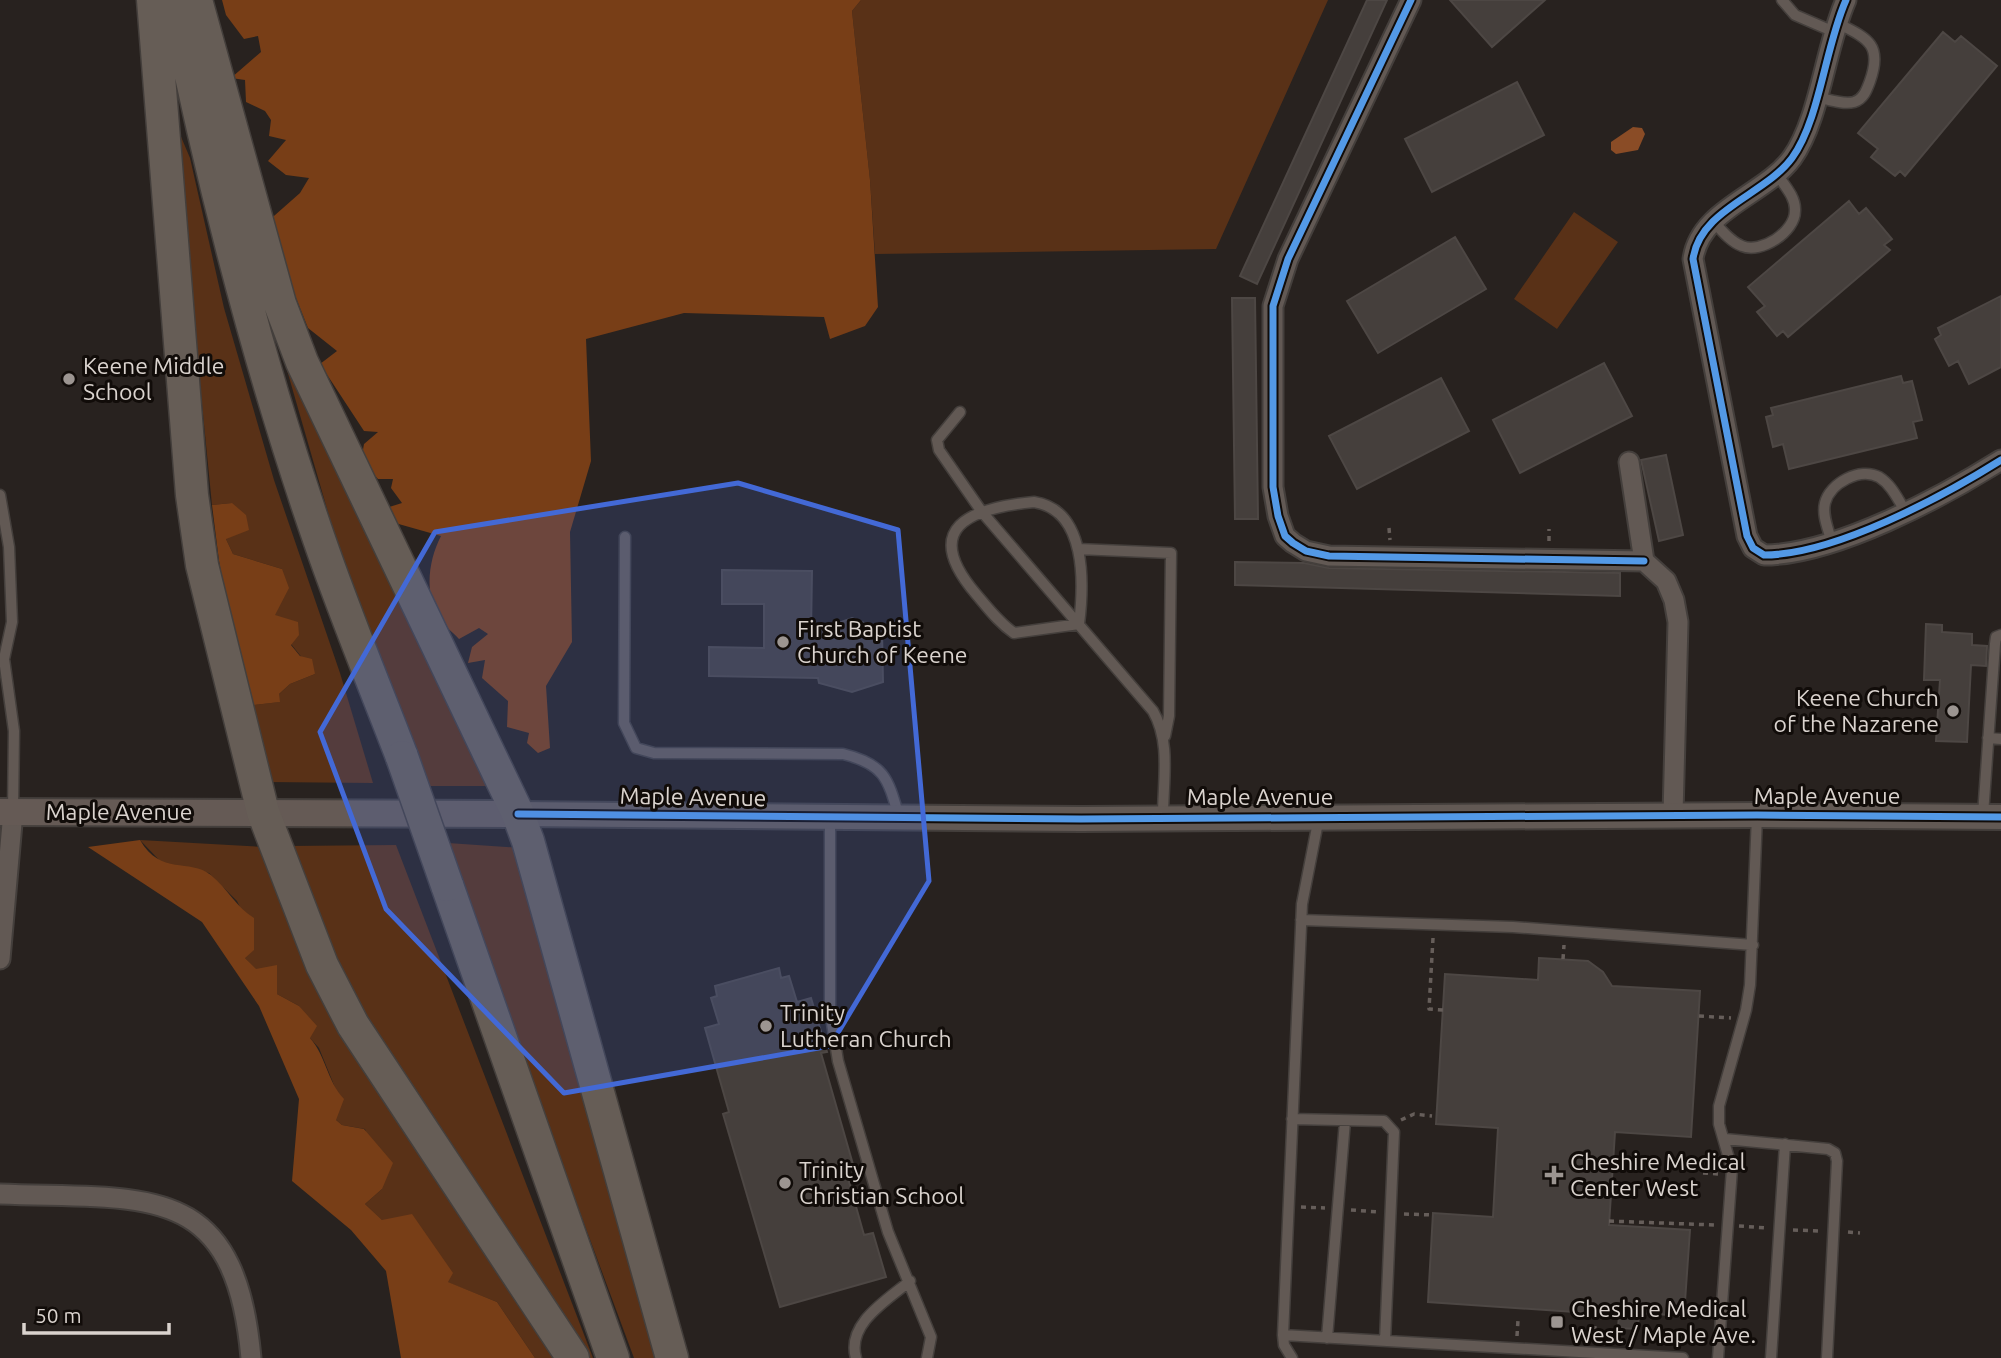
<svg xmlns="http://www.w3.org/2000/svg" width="2001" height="1358" font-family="Ubuntu,sans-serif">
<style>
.green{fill:#593117}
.forest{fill:#783e17}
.water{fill:#8a4c26}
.building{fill:#453f3c;stroke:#4d4744;stroke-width:2}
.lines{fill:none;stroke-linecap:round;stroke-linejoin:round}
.service-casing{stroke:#443f3c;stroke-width:13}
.minor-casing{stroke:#443f3c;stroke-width:23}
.tertiary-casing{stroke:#443f3c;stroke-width:28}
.secondary-casing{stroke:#443f3c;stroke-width:30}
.trunk-casing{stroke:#443f3c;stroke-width:35}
.path{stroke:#665e5a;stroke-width:3.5;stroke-dasharray:5 5;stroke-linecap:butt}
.service{stroke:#625954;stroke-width:10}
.minor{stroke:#625954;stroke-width:19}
.tertiary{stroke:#625954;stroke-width:24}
.secondary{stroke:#655a55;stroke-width:26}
.trunk{stroke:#665d56;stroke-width:32}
.trunk-bridge-casing{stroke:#443f3c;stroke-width:35;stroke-linecap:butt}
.trunk-bridge{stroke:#665d56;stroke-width:32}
.cycleway-casing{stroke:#110c09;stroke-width:11}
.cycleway{stroke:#5399e6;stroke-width:7}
.marked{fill:#4369d6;fill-opacity:0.2;stroke:#4369d6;stroke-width:5;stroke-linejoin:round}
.poi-dot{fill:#9c9591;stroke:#110c09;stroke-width:2.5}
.labels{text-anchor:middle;stroke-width:6;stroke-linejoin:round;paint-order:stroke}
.poi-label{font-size:23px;fill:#dad3ce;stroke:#110c09;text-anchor:start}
.street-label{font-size:23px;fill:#dad3ce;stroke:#110c09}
</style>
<rect width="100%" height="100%" fill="#28221f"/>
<path class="green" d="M861,0H1328L1216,249L875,254L870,180L852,11Z
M179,132L190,158L224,308L274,480L340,673L373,783L266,782L245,706L279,702V694L290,684L315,674L291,644L274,615L282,569L233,554L226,539L232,503L212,505L183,212Z
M1574,212L1618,242L1557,329L1514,299Z
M265,294L491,786H427L336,540Z
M140,840L265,847L559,1358H535L497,1302L447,1282L365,1204L382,1189L365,1129L342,1125L336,1120V1090L319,1048L310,1038L299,1006L277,994L245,958L242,911L237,901L209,873L162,863Z
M448,843L521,848L665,1358H634L497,989Z
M396,845L593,1358H585L405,1087L337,964L288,846Z"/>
<path class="forest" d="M222,0H861L852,11L870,180L878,307L865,326L830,339L824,317L684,313L586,339L591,461L570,532L572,642L546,686L550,748L538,753L527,743L529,733L507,727L508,701L482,678L485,660L468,663L472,647L488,634L479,628L459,639C452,631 440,623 436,613C425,589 429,559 441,536L388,521L386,508L402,503L391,488L393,479H378L361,461L364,444L378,432L364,431L320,364L337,351L308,328L266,223L300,193L309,178L286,175L268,161L286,140L269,136L271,120L265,111L246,102L245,80L231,78L261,52L258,36L244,39L226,15Z
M232,503L246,515L249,530L226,539L233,554L282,569L289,588L275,615L298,622L299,635L291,645L300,656L312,659L315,674L290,684L279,694L280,702L245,706L219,561L212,505Z
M140,840C161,876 189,858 211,875C227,888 237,908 254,918V950L245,958L256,969L277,965V994L299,1006L317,1026L310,1038C326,1056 327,1081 344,1099L336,1120L342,1125L364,1129L393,1163L382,1189L365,1204L382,1220L412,1214L453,1273L448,1282L497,1302L535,1358H401L386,1271L351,1230L292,1181L299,1099L259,1006L202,922L88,847Z"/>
<path class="water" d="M1633,127L1642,128L1645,134L1638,150L1616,154L1611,150V142Z"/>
<path class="building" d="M1367,0H1387L1257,284L1240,276Z
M1450,0H1545L1492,47Z
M1943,32L1955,42L1961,36L1997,66L1905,176L1900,171L1895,176L1871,157L1878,149L1858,133Z
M1517,82L1544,135L1432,192L1405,139Z
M1849,201L1859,214L1866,208L1892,239L1884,245L1890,250L1788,337L1783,331L1777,336L1757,312L1765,306L1748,287Z
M1455,237L1486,289L1378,353L1347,301Z
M2001,296V367L1969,384L1958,361L1949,366L1935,339L1941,335L1938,328Z
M1232,298H1255L1258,519H1235Z
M1604,363L1632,416L1520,473L1493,420Z
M1901,376L1903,383L1912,381L1922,420L1913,422L1917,438L1789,469L1783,444L1773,447L1766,417L1773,415L1771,408Z
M1441,378L1469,431L1357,489L1329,436Z
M1666,455L1683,535L1659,541L1641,460Z
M1235,562L1304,563L1329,568L1620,573V596L1235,585Z
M722,570L812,571L811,633L852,618L882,630L883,682L852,692L819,683L818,678L709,676V647L764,648V604H722Z
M1926,624L1942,625V632L1972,634V645L1987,646L1986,666L1971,665L1967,742L1936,741L1940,680H1924Z
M1539,958L1588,961L1603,972L1612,986L1700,991L1691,1137L1615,1132L1609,1225L1690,1230L1684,1316L1639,1313L1638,1329L1618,1328L1619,1315L1428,1302L1433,1213L1493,1217L1498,1128L1436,1124L1445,974L1538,980Z
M779,968L781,978L789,976L797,1002L811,998L827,1052L821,1053L854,1168L846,1171L864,1235L873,1233L886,1277L780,1307L723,1114L729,1112L705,1028L719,1024L711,998L717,996L715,986Z"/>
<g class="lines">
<g class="service-casing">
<path id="service" d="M1782,0L1795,15L1832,31
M1816,97C1827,99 1843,105 1854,102C1864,99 1867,89 1870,81C1883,44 1867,38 1837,23
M1714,222C1722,231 1731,242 1742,246C1761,254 1795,232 1795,211C1796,197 1784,185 1776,173
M960,412L937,440L939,450L982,512L1153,711C1171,742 1163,781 1163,816
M0,495L9,547L12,622L4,659L14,731L13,811
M1034,502C1087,510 1084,584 1079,624L1014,633C999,623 988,608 976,594C920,528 969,508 1034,502Z
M625,537L624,723L636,748L654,753L843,754C885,764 888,779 899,817
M1831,540C1828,528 1822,515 1825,503C1830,483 1860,467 1879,477C1892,485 1898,500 1906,512
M1078,549L1171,553L1169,716L1165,736
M1988,738L2001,739
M1983,815L1995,644L1996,637L2001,635
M830,818V1011L838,1061L888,1232L931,1337L927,1358
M1301,920L1513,927L1753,945
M1292,1119L1384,1121L1394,1132L1385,1341
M1725,1139L1828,1149L1835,1153L1837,1161L1827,1358
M1283,1335L1683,1358
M1327,1338L1345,1121
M856,1358C846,1324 887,1300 910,1281
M1292,1358L1284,1345L1283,1335L1302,904L1319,817
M1718,1358L1732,1169L1719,1124V1106L1746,1010L1750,985L1757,816
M1771,1358L1785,1144"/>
</g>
<g class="minor-casing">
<path id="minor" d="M1411,0L1288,259L1273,306V487L1278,516L1285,536L1293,543L1306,551L1329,556L1644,561
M1846,0C1825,47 1820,119 1792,158C1765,195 1700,209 1693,259L1747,536L1753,548L1764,555C1834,555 1942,497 2001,460
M1629,462L1644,561L1666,581L1674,600L1678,622L1673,815
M0,959L13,812
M0,1194C145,1200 235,1178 251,1358"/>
</g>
<g class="tertiary-casing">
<path id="tertiary" d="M518,814L1081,819L1757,815L2001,817"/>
</g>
<g class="secondary-casing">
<path id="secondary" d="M0,812L518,814"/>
</g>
<g class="trunk-casing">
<path id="trunk" d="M153,0L192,495L202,565L263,812L322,965L353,1025L573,1358
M175,0C212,182 258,363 319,539C344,612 374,684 402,757
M196,0L280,304L302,362L518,814L528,841L672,1358
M447,885L613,1358"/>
</g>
<path class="path" d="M1389,528L1390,540
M1549,541V529
M1433,938L1429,1009L1443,1010
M1563,959L1564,945
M1699,1016L1731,1018
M1401,1120L1414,1114L1432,1116
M1703,1173L1719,1174
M1301,1207L1325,1208
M1351,1210L1378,1212
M1404,1214L1433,1215
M1609,1221L1715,1225
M1739,1226L1767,1228
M1793,1230L1820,1231
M1848,1232L1860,1233
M1517,1336L1518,1320
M1594,1341L1595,1325"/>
<use href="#service" class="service"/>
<use href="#minor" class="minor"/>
<use href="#tertiary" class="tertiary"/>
<use href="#secondary" class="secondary"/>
<use href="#trunk" class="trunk"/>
<g class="trunk-bridge-casing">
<path id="trunk-bridge" d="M402,757L447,885"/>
</g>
<use href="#trunk-bridge" class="trunk-bridge"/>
<g class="cycleway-casing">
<path id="cycleway" d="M1411,0L1288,259L1273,306V487L1278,516L1285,536L1293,543L1306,551L1329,556L1644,561
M1846,0C1825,47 1820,119 1792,158C1765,195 1700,209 1693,259L1747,536L1753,548L1764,555C1834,555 1942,497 2001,460
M518,814L1081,819L1757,815L2001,817"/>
</g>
<use href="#cycleway" class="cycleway"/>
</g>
<path class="marked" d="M738,483L898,530L929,881L830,1046L564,1093L386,909L320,732L435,532Z"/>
<g class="poi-dot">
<circle cx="69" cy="379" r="7"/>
<circle cx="783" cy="642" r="7"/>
<circle cx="1953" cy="711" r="7"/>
<circle cx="766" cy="1026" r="7"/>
<path d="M1550.5 1164.5h7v7h7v7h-7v7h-7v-7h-7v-7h7z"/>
<circle cx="785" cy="1183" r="7"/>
<rect x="1550" y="1315" width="14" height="14" rx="3.5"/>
</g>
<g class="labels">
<g class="poi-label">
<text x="83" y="374">Keene Middle<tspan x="83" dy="26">School</tspan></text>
<text x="797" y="637">First Baptist<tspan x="797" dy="26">Church of Keene</tspan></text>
<text x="1939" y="706" text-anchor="end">Keene Church<tspan x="1939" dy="26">of the Nazarene</tspan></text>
<text x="780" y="1021">Trinity<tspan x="780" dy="26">Lutheran Church</tspan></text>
<text x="1570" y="1170">Cheshire Medical<tspan x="1570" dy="26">Center West</tspan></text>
<text x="799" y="1178">Trinity<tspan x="799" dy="26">Christian School</tspan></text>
<text x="1571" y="1317">Cheshire Medical<tspan x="1571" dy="26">West / Maple Ave.</tspan></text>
</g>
<g class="street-label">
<text x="1827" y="804">Maple Avenue</text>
<text transform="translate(693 797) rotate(1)" y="8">Maple Avenue</text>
<text x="1260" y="805">Maple Avenue</text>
<text x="119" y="820">Maple Avenue</text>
</g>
</g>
<path d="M24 1323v10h145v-10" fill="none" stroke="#dad3ce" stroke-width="3.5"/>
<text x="35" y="1323" font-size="21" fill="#dad3ce" stroke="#110c09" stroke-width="5" paint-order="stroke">50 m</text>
</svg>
